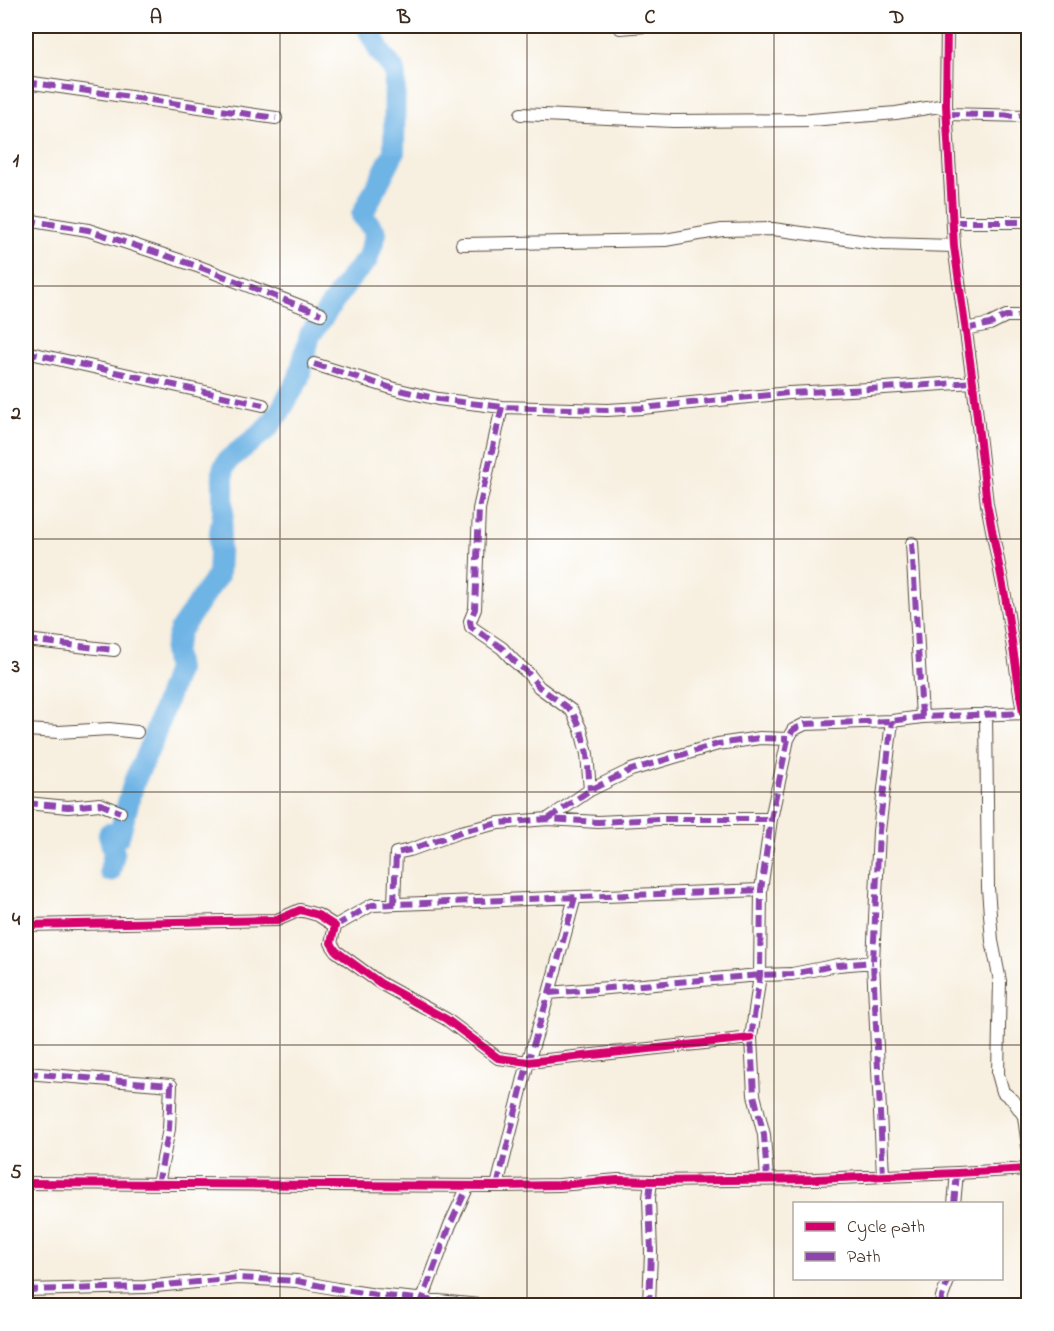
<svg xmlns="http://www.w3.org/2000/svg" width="1054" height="1331" font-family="'Indie Flower',sans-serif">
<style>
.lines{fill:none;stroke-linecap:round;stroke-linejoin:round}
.river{stroke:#6eb4e5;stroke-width:22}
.minor-casing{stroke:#57483b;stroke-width:14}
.minor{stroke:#fff;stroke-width:12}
.quiet{stroke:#8e44ad;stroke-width:6;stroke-dasharray:12 6;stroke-linecap:butt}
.cycleway-casing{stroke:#fff;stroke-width:11}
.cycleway{stroke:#d6006c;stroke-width:8}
.grid{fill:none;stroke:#3b2a1e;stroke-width:1.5;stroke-opacity:0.55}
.neatline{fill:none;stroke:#3b2a1e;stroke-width:2}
.grid-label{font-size:20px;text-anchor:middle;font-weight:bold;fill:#3b2a1e}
</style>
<rect width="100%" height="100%" fill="#fff"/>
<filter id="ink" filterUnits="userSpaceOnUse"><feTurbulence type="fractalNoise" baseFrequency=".0167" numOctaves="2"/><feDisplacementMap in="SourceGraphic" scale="12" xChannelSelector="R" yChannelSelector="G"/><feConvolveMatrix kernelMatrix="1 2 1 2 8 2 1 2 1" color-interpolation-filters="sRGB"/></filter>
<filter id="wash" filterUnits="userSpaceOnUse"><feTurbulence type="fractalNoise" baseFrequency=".008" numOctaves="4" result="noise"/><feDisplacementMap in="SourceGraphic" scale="24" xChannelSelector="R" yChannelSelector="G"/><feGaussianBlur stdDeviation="1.35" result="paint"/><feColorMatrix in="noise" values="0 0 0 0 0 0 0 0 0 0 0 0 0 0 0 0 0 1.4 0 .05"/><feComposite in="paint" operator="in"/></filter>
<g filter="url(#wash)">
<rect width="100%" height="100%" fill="#f7efdf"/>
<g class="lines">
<path class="river" d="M110,871L114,853L109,834L119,836L134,782L151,744L177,670L174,651L180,630L218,575L220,533L223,513V469L228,460L268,428L280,411L298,380L310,335L352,276L367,260L376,233L362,215L394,152L395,71L380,52L367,26"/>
</g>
</g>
<g filter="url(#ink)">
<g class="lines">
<g class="minor-casing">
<path id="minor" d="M947,26L946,105L954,246L973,382L987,504L1005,596L1023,713
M620,28L645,26
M26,82L276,118
M521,114L673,121L811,120L896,113L946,105
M947,114L1028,116
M26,220L88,230L197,266L321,314
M953,222H1028
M462,244L665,240L722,230L773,229L882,244L954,246
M965,329L990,324L1006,316H1028
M26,352L263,405
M314,364L395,389L438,399L502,407L607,410L642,408L789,393L869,389L973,382
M502,407L479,509L475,609L470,621L471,627L502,648L513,660L528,673L539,687L572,711L581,730L587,754L590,790
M912,543L922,717
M26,640L114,650
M986,714L988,888L992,941L1000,981L998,1074L1003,1092L1013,1100L1024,1116L1028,1147
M26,730L59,732L109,729L137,732
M26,803L68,807L100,804L120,812
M548,819L590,790L631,770L718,744L760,738L788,739
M394,904L396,853L410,850L460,832L499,823L548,819L598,822L659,819H771
M26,925L277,920L300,910L318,915L335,926L331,943L336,951L380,983L446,1019L498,1058L528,1062L751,1038
M335,926L372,905L761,890
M549,993L760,975L792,974L838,965L873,962
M26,1073L171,1085L169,1129L158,1184
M883,1176L873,962L879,831L892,721
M767,1179L764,1135L754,1095L751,1038L760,975L761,890L771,819L788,739L793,730L805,724L892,721L922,717L1028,713
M26,1183L497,1186L559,1185L618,1180L651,1181L816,1179L957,1173L1028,1169
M497,1186L528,1062L549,993L575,897
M954,1204L957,1173
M26,1290L145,1287L238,1278L297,1281L337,1289L376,1295L490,1306
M420,1306L450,1225L468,1186
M649,1306L651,1252L649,1198L651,1181
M941,1306L942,1297L949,1278"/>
</g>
<use href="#minor" class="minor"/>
<path class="quiet" d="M26,82L276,118
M947,114L1028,116
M26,220L88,230L197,266L321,314
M953,222H1028
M965,329L990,324L1006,316H1028
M26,352L263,405
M314,364L395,389L438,399L502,407L607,410L642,408L789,393L869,389L973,382
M502,407L479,509L475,609L470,621L471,627L502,648L513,660L528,673L539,687L572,711L581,730L587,754L590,790
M912,543L922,717
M26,640L114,650
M26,803L68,807L100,804L120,812
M548,819L590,790L631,770L718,744L760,738L788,739
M394,904L396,853L410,850L460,832L499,823L548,819L598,822L659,819H771
M335,926L372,905L761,890
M549,993L760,975L792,974L838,965L873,962
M26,1073L171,1085L169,1129L158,1184
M883,1176L873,962L879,831L892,721
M767,1179L764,1135L754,1095L751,1038L760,975L761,890L771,819L788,739L793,730L805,724L892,721L922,717L1028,713
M497,1186L528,1062L549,993L575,897
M954,1204L957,1173
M26,1290L145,1287L238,1278L297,1281L337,1289L376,1295L490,1306
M420,1306L450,1225L468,1186
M649,1306L651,1252L649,1198L651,1181
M941,1306L942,1297L949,1278"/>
<g class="cycleway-casing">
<path id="cycleway" d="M947,26L946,105L954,246L973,382L987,504L1005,596L1023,713
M26,925L277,920L300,910L318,915L335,926L331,943L336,951L380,983L446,1019L498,1058L528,1062L751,1038
M26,1183L497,1186L559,1185L618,1180L651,1181L816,1179L957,1173L1028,1169"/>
</g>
<use href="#cycleway" class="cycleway"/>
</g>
</g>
<path class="grid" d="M280,26V1306M527,26V1306M774,26V1306M26,286H1028M26,539H1028M26,792H1028M26,1045H1028"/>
<rect width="1054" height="1331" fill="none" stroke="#fff" stroke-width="66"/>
<rect x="793" y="1202" width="210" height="78" fill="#ffffff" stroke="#b1aaa5" stroke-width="1.5"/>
<rect x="805" y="1222" width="30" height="9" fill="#d6006c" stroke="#b1aaa5" stroke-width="1.5"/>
<text x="847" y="1232" font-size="18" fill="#3b2a1e">Cycle path</text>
<rect x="805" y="1252" width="30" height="9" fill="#8e44ad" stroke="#b1aaa5" stroke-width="1.5"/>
<text x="847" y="1262" font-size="18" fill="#3b2a1e">Path</text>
<rect x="33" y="33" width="988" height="1265" class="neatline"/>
<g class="grid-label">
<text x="156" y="23">A</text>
<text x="404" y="23">B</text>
<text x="650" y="23">C</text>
<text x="897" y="23">D</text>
<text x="16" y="166">1</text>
<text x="16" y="419">2</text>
<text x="16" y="672">3</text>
<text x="16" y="925">4</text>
<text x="16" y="1178">5</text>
</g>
</svg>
